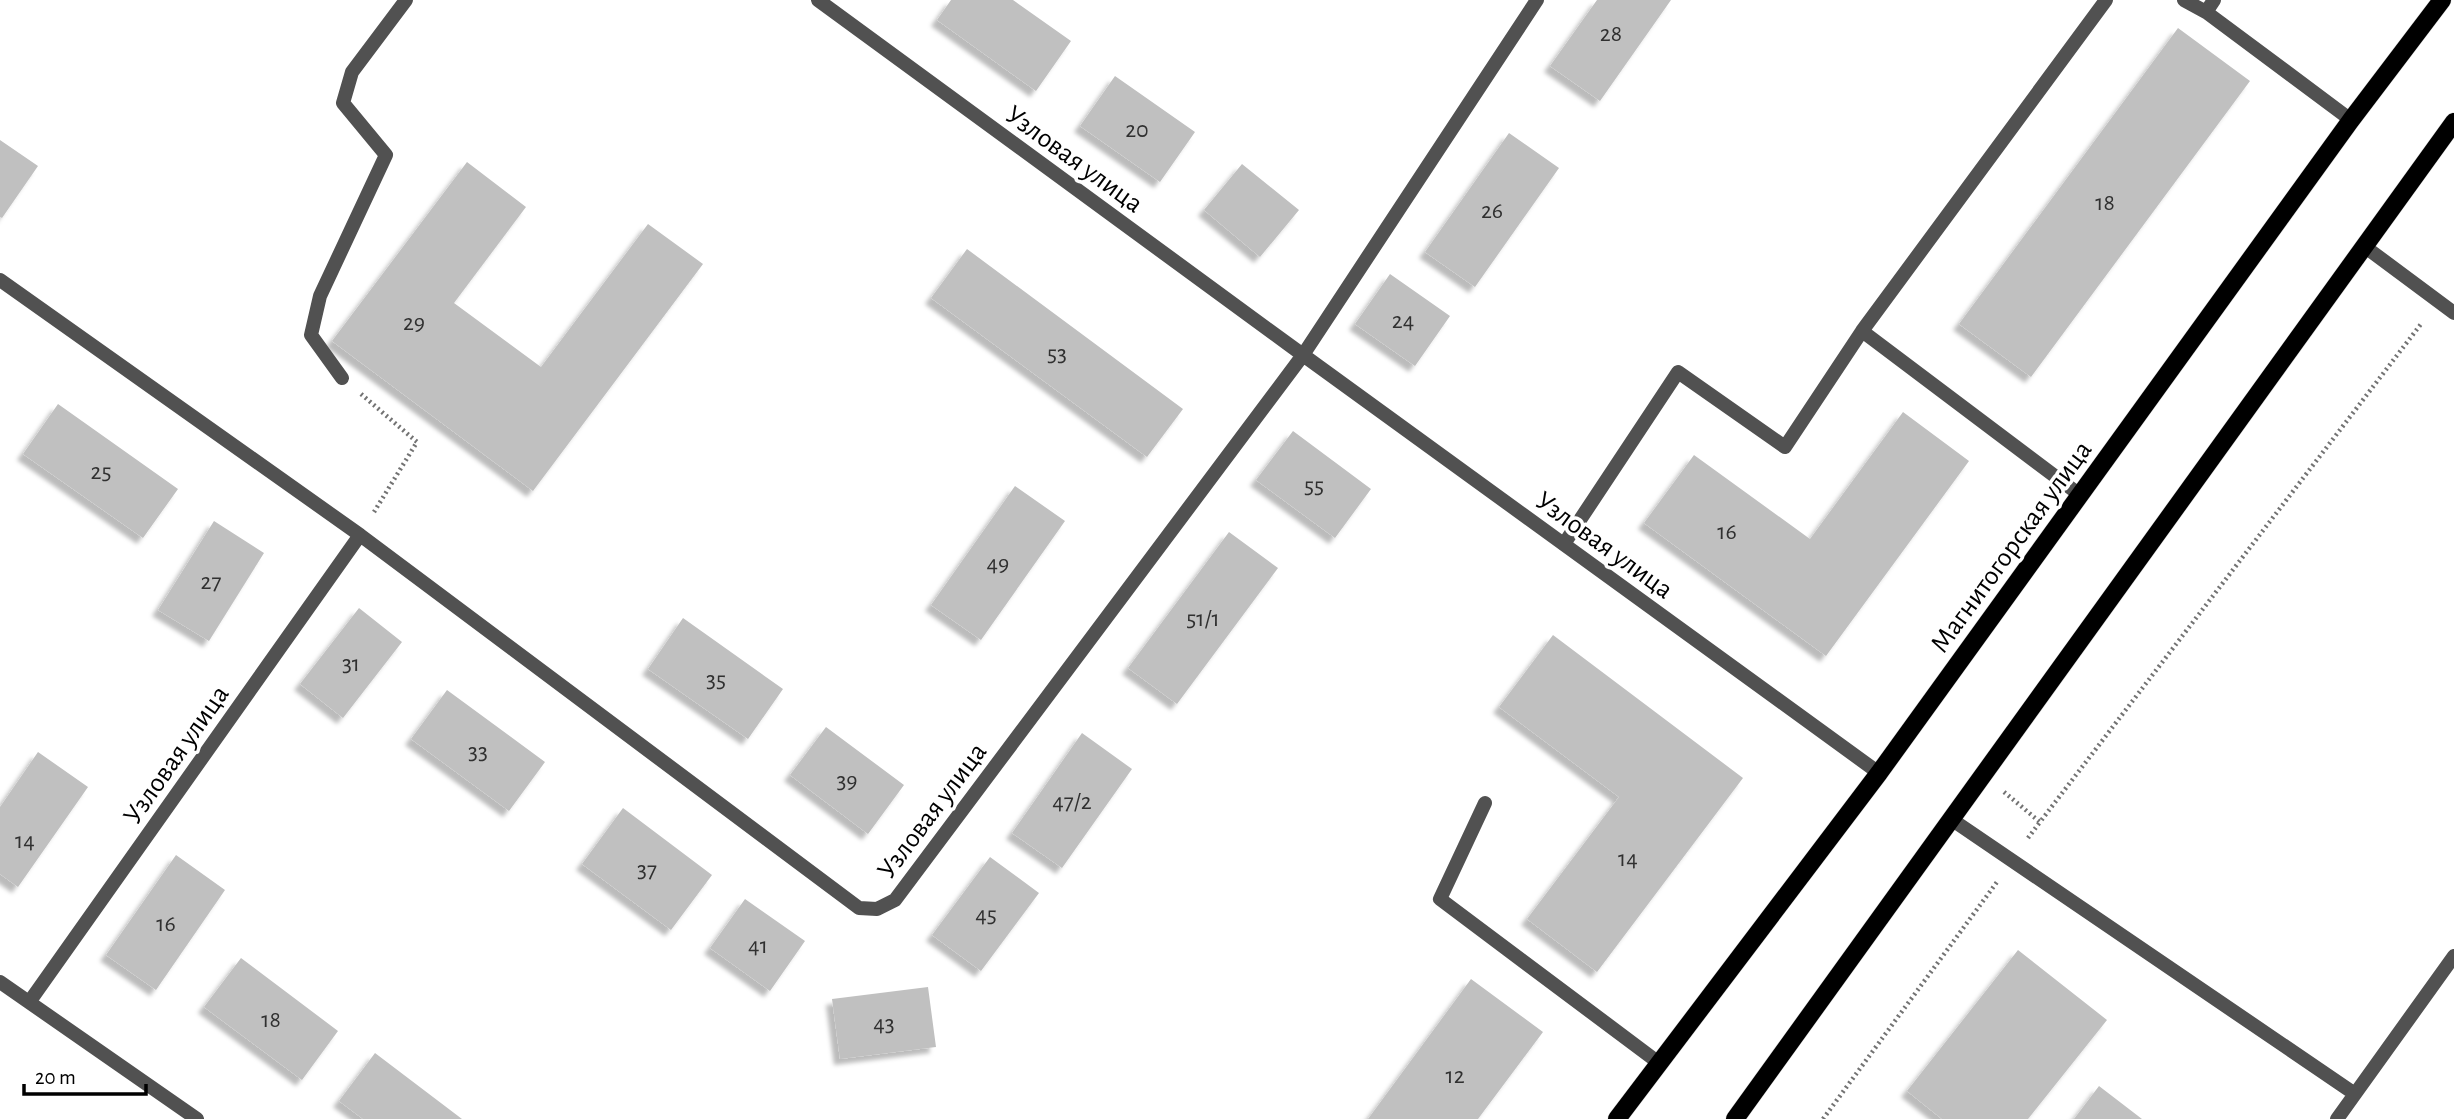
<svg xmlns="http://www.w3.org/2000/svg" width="2454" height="1119" font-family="'Alegreya Sans',sans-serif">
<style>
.building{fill:#c0c0c0;filter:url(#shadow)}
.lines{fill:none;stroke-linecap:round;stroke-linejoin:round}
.primary-casing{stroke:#dbdbdb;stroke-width:19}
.path{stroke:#737373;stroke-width:4.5;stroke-dasharray:2 3.5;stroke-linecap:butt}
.service{stroke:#515151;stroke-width:14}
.minor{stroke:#515151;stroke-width:14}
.primary{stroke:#000;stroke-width:18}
.labels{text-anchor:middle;stroke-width:7;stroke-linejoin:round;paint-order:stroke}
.number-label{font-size:24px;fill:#303030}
.street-label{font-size:28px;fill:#000;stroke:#fff}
</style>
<defs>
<filter id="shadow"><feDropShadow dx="-6" dy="6" stdDeviation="2" flood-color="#0004"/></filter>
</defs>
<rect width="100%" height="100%" fill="#fff"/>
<path class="building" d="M951,0H1013L1071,41L1036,91L937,20Z
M1597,0H1671L1600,101L1550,66Z
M2178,28L2250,81L2031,377L1959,324Z
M1115,76L1195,132L1160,182L1080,126Z
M1509,133L1559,168L1475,287L1425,252Z
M0,140L38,166L2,218L0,217Z
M467,162L526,207L454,303L541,367L648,224L703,264L533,491L332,341Z
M1242,164L1299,210L1260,257L1204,210Z
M967,249L1183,409L1147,457L931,298Z
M1390,274L1450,316L1415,366L1355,324Z
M58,404L178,489L143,538L23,454Z
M1903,412L1969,461L1826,656L1644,523L1694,455L1810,539Z
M1293,431L1371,489L1335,538L1256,480Z
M1015,486L1065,521L981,640L931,605Z
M214,521L264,553L209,641L158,610Z
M1229,532L1278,568L1177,704L1128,668Z
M359,608L402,642L343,718L300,684Z
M683,618L783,689L748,739L648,669Z
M1553,635L1743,778L1597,972L1527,919L1619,797L1499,707Z
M447,690L545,762L509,811L411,739Z
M826,727L904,785L868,834L790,775Z
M1082,733L1132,769L1062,868L1012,833Z
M38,752L88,787L18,887L0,874V807Z
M623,808L712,875L671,930L582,864Z
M176,855L225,890L156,990L106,955Z
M990,857L1039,893L981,971L932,935Z
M745,899L805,941L770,991L710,948Z
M2018,950L2107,1020L2028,1119H1942L1907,1091Z
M241,958L338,1031L302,1080L204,1007Z
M1471,979L1543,1032L1478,1119H1368Z
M928,987L936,1047L840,1059L832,999Z
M375,1053L462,1119H363L339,1101Z
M2099,1086L2142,1119H2074Z"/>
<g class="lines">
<g class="primary-casing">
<path id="primary" d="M1617,1119L1879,773L2351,120L2442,0
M1735,1119L2454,122"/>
</g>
<path class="path" d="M361,394L417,442L374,512
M2004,792L2040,822L2421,324
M2028,838L2040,822
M1823,1119L1997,882"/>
<path class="service" d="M2184,0L2206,12
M2214,0L2206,12L2351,120
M2364,246L2454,313
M342,378L311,335L320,296L386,155L343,103L352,72L406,0
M2080,495L1862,331L2106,0
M1564,544L1678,372L1785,447L1862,331
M1485,803L1440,899L1659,1063
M1951,819L2355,1094L2337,1119
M2355,1094L2454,956"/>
<path class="minor" d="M818,0L1303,355L1879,773
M0,280L360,535L859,908L877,909L895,900L1303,355L1537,0
M0,982L197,1119
M30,1001L360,535"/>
<use href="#primary" class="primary"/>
</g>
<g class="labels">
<g class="number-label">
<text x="1611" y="41">28</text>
<text x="1137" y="137">20</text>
<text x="2105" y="210">18</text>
<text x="1492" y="218">26</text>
<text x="1403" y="328">24</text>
<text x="414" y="330">29</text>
<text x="1057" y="361">53</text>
<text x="101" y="479">25</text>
<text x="1314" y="493">55</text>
<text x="1727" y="539">16</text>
<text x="998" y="571">49</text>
<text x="211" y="589">27</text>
<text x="1203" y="626">51/1</text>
<text x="351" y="671">31</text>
<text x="716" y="687">35</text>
<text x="478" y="759">33</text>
<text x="847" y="788">39</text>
<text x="1072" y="809">47/2</text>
<text x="25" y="848">14</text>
<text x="1628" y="866">14</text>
<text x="647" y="877">37</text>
<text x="986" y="922">45</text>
<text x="166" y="931">16</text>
<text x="758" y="953">41</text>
<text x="271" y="1027">18</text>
<text x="884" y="1031">43</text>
<text x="1455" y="1083">12</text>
</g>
<g class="street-label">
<text transform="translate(1075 158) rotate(36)" y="10">Узловая улица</text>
<text transform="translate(1605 544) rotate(36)" y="10">Узловая улица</text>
<text transform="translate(2010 546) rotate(-54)" y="10">Магнитогорская улица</text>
<text transform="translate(175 754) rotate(-55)" y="10">Узловая улица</text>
<text transform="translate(931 810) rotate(-53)" y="10">Узловая улица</text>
</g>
</g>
<path d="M24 1084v10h122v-10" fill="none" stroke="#000000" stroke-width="3.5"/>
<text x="35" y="1084" font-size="21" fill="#000000" stroke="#ffffff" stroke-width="5" paint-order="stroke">20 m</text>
</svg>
